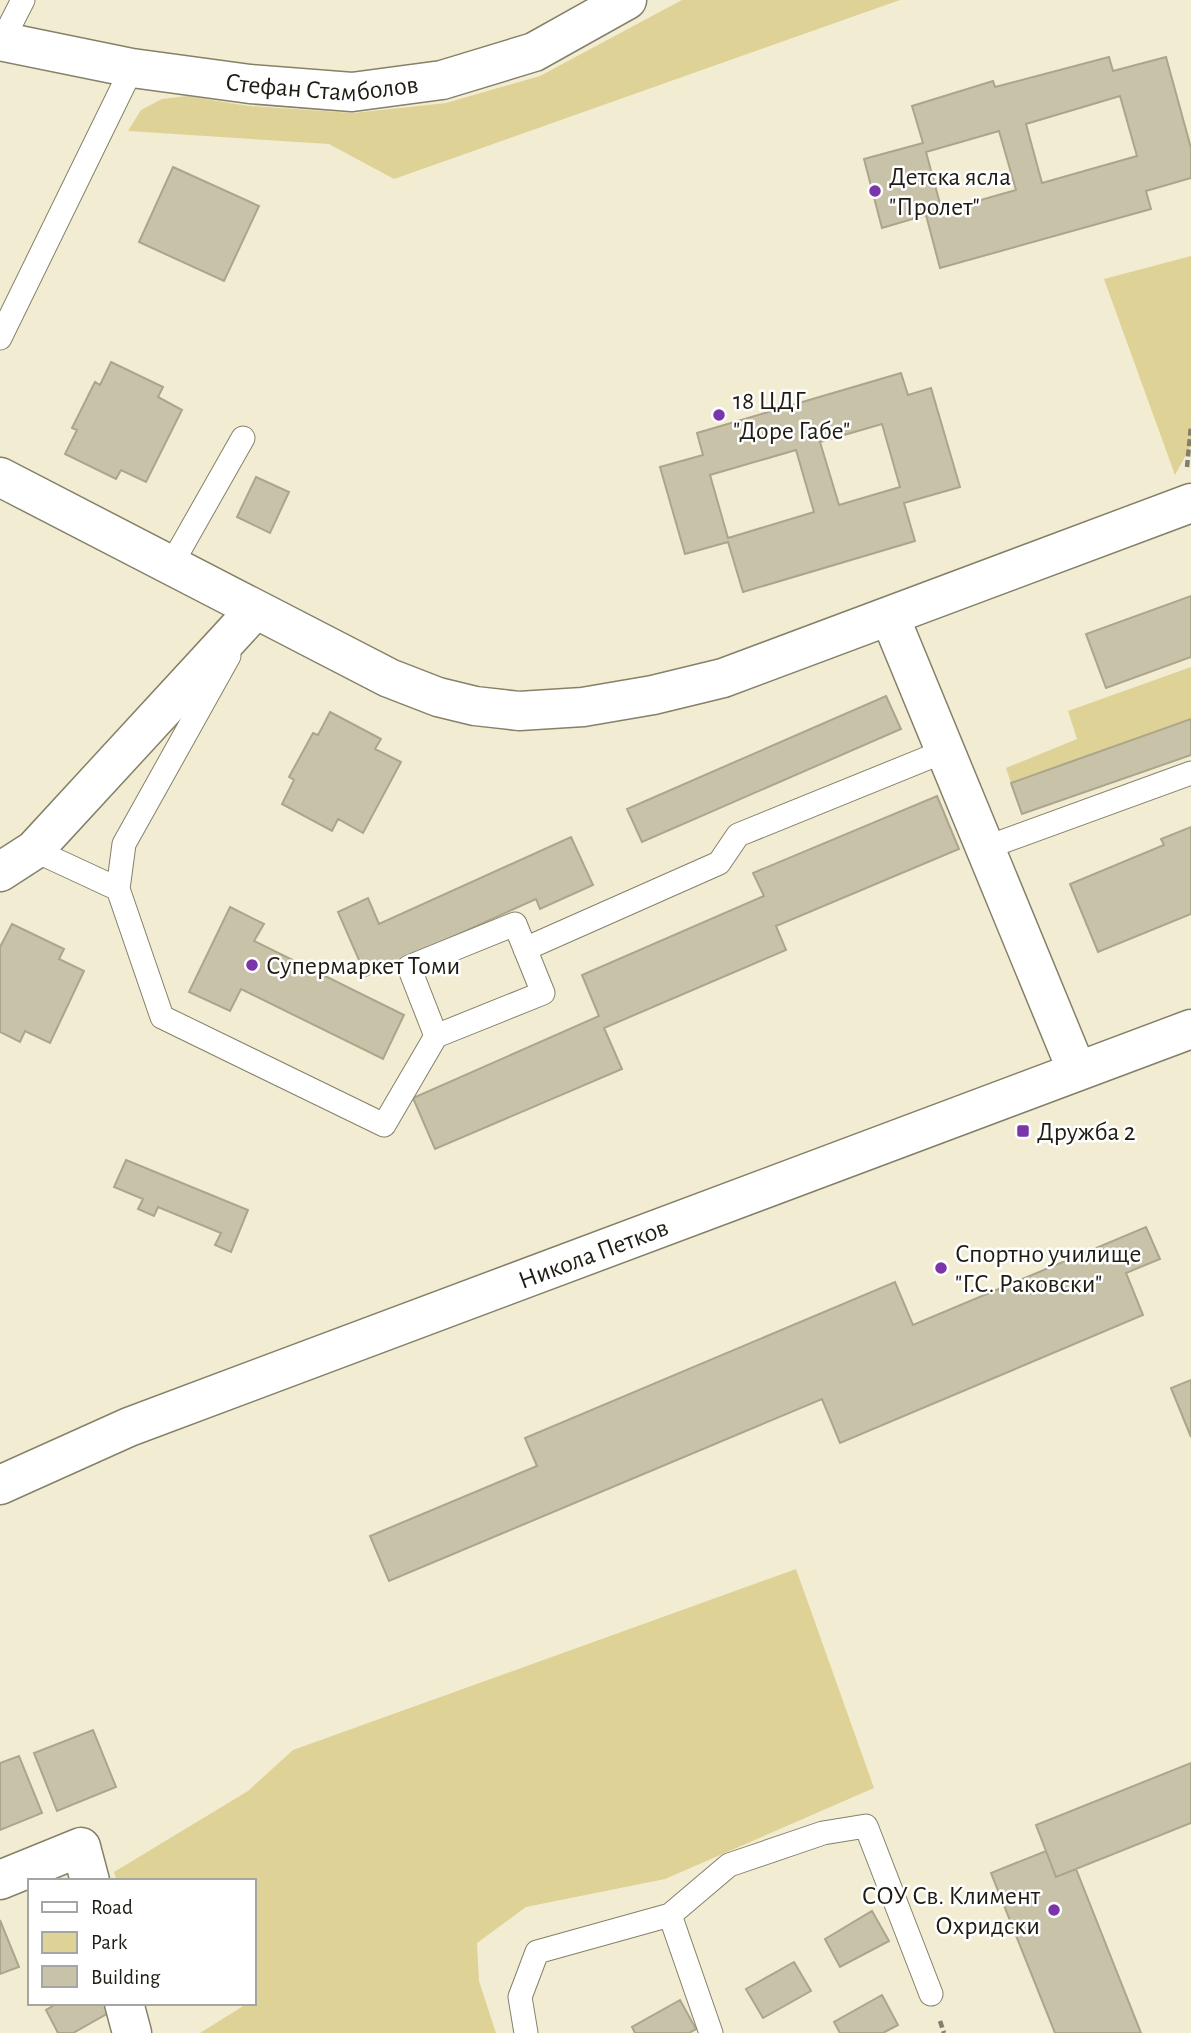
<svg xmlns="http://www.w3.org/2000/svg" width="1191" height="2033" font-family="'Alegreya Sans',sans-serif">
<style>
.green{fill:#ded296}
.building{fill:#c7c2a8;stroke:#aba58c;stroke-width:2;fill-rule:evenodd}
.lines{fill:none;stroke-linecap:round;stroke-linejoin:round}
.lane-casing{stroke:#858068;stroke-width:25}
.street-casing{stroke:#858068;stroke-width:41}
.secondary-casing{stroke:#858068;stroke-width:41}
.path{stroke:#817e6c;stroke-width:4.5;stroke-dasharray:7 3.5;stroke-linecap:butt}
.lane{stroke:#fff;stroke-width:23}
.street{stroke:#fff;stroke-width:38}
.secondary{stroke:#fff;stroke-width:38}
.poi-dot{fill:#7935a9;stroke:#fff;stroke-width:2.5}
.labels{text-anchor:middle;stroke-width:5;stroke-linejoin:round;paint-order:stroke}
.street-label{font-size:26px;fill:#1f1d13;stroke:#fff}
.poi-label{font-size:26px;fill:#1f1d13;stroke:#fff;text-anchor:start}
</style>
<rect width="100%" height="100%" fill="#f2edd2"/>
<path class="green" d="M682,0H900L394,179L329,144L128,131L141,110L162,99L187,96L249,106L353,113L446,103L540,76Z
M1191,256V446L1175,475L1104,279Z
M1191,667V719L1011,783L1006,768L1077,739L1068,711Z
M796,1569L874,1788L665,1879L526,1907L477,1943L479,1981L496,2033H200L248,2003H254V1881H117L114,1872L248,1791L293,1750Z"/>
<path class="building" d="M1109,57L1113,71L1166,57L1191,148V178L1146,191L1151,209L940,268L926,215L882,228L864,159L923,143L912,106L993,81L995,87ZM1120,96L1137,156L1042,183L1026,124ZM999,131L1016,190L942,211L926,152Z
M173,167L259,206L224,281L139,242Z
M111,362L163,387L158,397L182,410L146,482L121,470L116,479L65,454L77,430L72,428L95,382L100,385Z
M901,373L908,395L931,388L960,487L904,503L915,541L743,592L728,542L685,554L660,467L703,455L697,433ZM882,424L900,487L839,505L820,442ZM796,450L814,512L728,538L710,475Z
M256,477L289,492L270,533L237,517Z
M1191,596V657L1106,688L1086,634Z
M886,696L901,729L642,842L627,809Z
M330,712L381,739L375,749L401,762L363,833L338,819L332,831L282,804L294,780L289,777L313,733L318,735Z
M1191,719V755L1022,814L1011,783Z
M937,796L959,849L776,926L786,950L604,1028L622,1069L435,1149L413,1098L599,1016L582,975L764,896L753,873Z
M1191,827V914L1098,952L1070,884L1164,845L1161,839Z
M571,837L593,885L540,909L536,899L366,976L338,912L368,898L379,924Z
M230,907L264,924L254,941L404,1015L383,1059L241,989L230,1011L189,992Z
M12,924L64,949L59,959L84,971L50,1043L25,1031L20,1042L0,1032V947Z
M126,1160L248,1210L231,1252L215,1245L221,1233L158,1207L154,1216L138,1209L143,1199L114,1187Z
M1146,1227L1160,1259L1126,1273L1143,1315L840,1443L822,1399L389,1581L370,1536L537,1466L525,1438L895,1282L913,1325Z
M1191,1380V1437L1171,1388Z
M93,1730L116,1787L57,1811L34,1753Z
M19,1756L42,1813L0,1830V1763Z
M1191,1763V1823L1056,1877L1036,1825Z
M1046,1851L1056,1877L1076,1869L1141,2033H1055L991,1873Z
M872,1911L889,1941L840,1967L825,1939Z
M0,1920L19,1967L0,1974Z
M794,1962L811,1991L763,2018L746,1989Z
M882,1995L898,2025L883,2033H840L834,2022Z
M680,2000L696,2029L689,2033H635L632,2027Z
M58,2003H105L110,2012L73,2033H58L46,2010Z"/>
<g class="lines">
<g class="lane-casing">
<path id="lane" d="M2,41L23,0
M0,338L132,68
M171,565L243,438
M229,656L124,844L118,889L162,1017L384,1125L436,1036L409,967L515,924L543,993L436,1036
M985,848L1191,773
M34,850L118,889
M525,949L719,863L738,835L945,751
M670,1915L711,2033
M526,2033L520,1997L537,1952L670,1915L729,1865L823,1833L866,1826L931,1994"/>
</g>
<g class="street-casing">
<g id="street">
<path id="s1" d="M0,41L132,68L250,84L352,92L442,80L534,52L627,0"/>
<path d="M0,477L389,678L438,697L475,706L519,711L583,707L653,695L723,678L1191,503"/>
<path d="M890,617L1077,1071"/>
<path d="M0,872L34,850L255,610"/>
<path d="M0,1880L81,1847L90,1881"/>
<path d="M124,2003L132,2033"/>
</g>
</g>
<g class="secondary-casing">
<g id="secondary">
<path id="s2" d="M0,1485L129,1427L1191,1029"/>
</g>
</g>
<path class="path" d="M1187,467L1191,426
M940,2021L944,2033"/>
<use href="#lane" class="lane"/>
<use href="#street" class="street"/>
<use href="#secondary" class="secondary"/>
</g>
<g class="poi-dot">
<circle cx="875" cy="191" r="7"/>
<circle cx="719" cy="415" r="7"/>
<circle cx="252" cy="965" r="7"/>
<rect x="1016" y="1124" width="14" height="14" rx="3.5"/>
<circle cx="941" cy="1268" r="7"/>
<circle cx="1054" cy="1910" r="7"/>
</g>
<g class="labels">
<g class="street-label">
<text dy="9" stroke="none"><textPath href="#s1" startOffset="326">Стефан Стамболов</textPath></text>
<text dy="9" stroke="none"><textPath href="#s2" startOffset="637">Никола Петков</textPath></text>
</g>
<g class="poi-label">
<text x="889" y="185">Детска ясла<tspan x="889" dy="30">"Пролет"</tspan></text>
<text x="733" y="409">18 ЦДГ<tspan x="733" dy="30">"Доре Габе"</tspan></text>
<text x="266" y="974">Супермаркет Томи</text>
<text x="1037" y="1140">Дружба 2</text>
<text x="955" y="1262">Спортно училище<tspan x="955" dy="30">"Г.С. Раковски"</tspan></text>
<text x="1040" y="1904" text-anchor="end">СОУ Св. Климент<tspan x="1040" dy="30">Охридски</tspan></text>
</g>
</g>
<rect x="28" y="1879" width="228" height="126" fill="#ffffff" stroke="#a5a5a1" stroke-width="2"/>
<rect x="42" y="1902" width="35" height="10" fill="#ffffff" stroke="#a5a5a1" stroke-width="2"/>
<text x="91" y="1914" font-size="21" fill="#1f1d13">Road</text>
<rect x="42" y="1932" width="35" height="21" fill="#ded296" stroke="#a5a5a1" stroke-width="2"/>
<text x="91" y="1949" font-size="21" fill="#1f1d13">Park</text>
<rect x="42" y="1966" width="35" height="21" fill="#c7c2a8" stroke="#a5a5a1" stroke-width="2"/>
<text x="91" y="1984" font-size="21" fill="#1f1d13">Building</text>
</svg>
